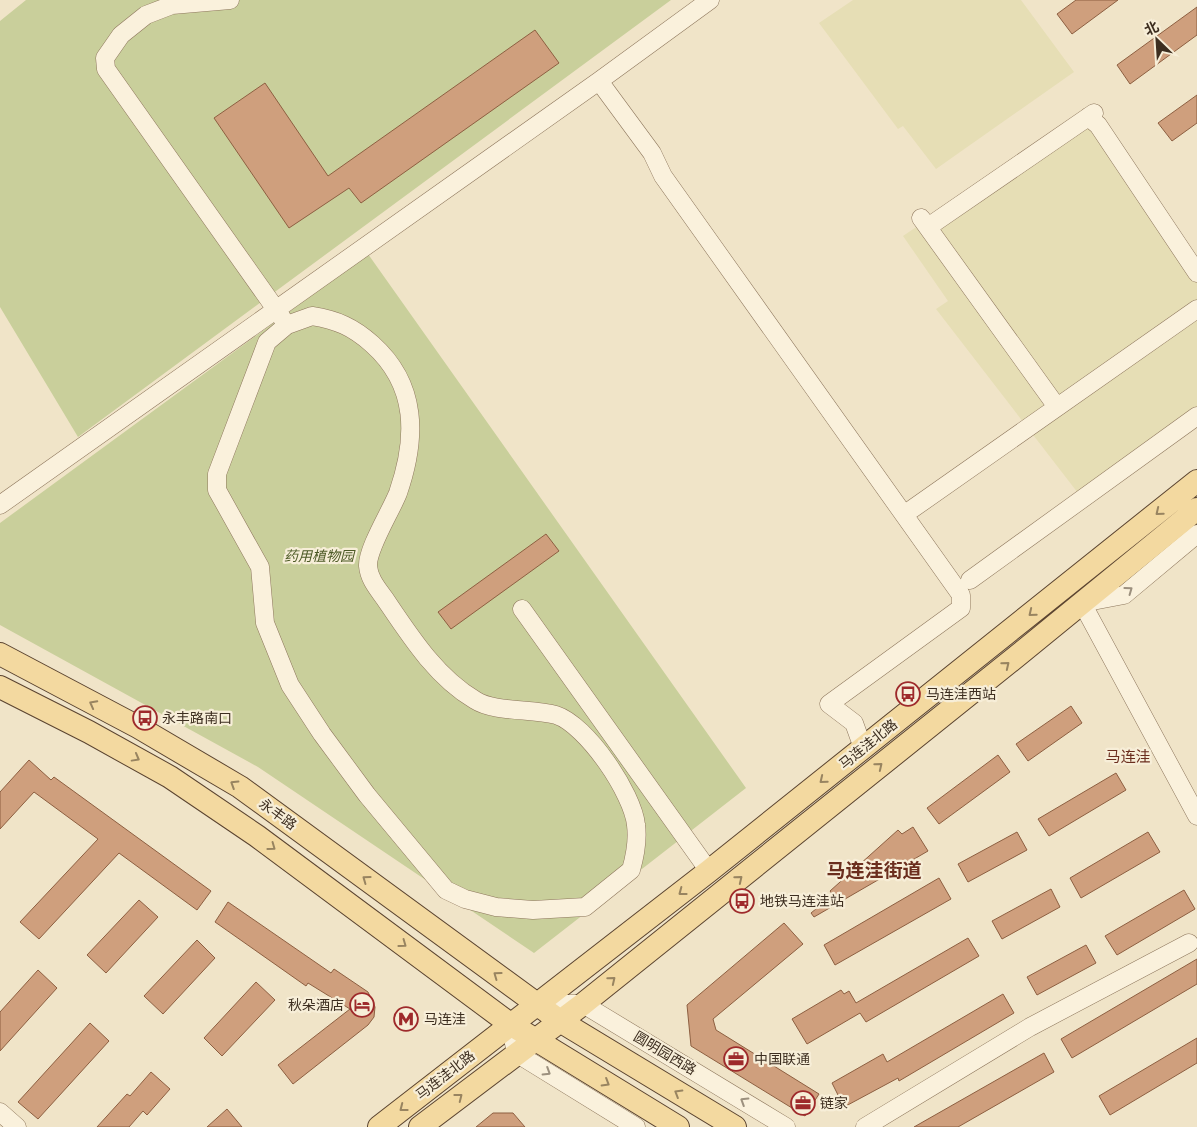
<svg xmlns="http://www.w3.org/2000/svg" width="1197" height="1127" font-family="'Source Serif 4','Noto Sans SC',serif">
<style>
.farmland{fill:#e6deb5}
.green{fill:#c9cf9b}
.building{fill:#cf9f7d;stroke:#8d5f41}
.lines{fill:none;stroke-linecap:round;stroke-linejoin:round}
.minor-casing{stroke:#8d765c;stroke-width:19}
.major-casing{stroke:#5b4430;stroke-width:24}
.minor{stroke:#faf1dc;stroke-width:18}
.major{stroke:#f3d9a0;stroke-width:22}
.oneway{stroke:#988460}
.oneway2{stroke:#9c907e}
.labels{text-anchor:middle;stroke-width:4.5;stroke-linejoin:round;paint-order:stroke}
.park-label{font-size:14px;font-style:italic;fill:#4d5a26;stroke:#f7eed8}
.poi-label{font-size:14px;fill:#3d2e20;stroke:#f7eed8;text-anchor:start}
.street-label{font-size:14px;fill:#3d2e20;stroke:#f7eed8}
.neighbourhood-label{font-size:15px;fill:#6b2e1e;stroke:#f7eed8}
.district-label{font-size:19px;font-weight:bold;fill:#6b2e1e;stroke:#f7eed8}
</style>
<rect width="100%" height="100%" fill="#f0e4c8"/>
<path class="farmland" d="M853,0H1021L1074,72L936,169L903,126L898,129L819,23Z
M1088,111L1197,266V424L1088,506L936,309L948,301L903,236Z"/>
<path class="green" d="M26,0H671L78,437L0,307V21Z
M368,254L746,788L534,953L258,767L0,625V523Z"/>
<path class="building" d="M1076,0H1118L1072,34L1057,14Z
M1197,7V35L1130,84L1117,65Z
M535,30L559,63L361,203L349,188L289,228L214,118L265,83L328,176Z
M1197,95V123L1172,141L1158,123Z
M546,534L559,551L451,629L438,612Z
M1071,706L1082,723L1028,761L1016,744Z
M998,755L1010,772L939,824L927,808Z
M29,760L51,780L54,777L211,891L197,910L119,853L39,939L20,922L98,839L34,792L0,829V792Z
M1116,773L1126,790L1049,836L1038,819Z
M913,827L928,851L814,917L811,913L833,895L830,891L898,830L902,834Z
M1017,832L1027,850L968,882L958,864Z
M1148,832L1160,852L1081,898L1070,878Z
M939,878L951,899L835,965L824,945Z
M1051,889L1060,907L1002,939L992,921Z
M1184,890L1195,909L1117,955L1105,936Z
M139,900L158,917L106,973L87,955Z
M228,902L331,973L334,969L368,992L375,1007L374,1017L368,1025L293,1084L278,1065L350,1009L308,983L306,986L215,922Z
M784,923L803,944L713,1019L716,1030L819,1094L805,1116L691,1046L687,1005Z
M968,938L979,956L866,1022L860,1013L807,1044L792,1019L841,990L844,994L849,991L856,1003Z
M197,940L215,958L163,1014L144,996Z
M1086,945L1096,963L1037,995L1027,977Z
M1197,959V984L1072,1058L1061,1039Z
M38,970L57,988L0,1051V1012Z
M256,982L275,1000L222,1056L204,1038Z
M1003,994L1014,1013L899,1081L898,1078L844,1107L832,1083L883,1054L887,1062Z
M90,1023L109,1041L38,1119L18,1102Z
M1197,1038V1063L1110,1115L1099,1096Z
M1044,1053L1054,1072L958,1127H914Z
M151,1072L170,1089L147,1115L143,1111L129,1127H97L127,1094L130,1096Z
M227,1109L242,1127H207Z
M493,1113H513L525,1127H476Z"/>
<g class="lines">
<g class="minor-casing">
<path id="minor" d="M230,0L172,5L146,15L121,35L105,58L106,69L282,318
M599,81L652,153L663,176L961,595V608L829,704L854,723L863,748
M1088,117L1098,125L1197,273
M921,218L1057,407
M928,227L1094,113
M312,316C337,320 353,327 372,344C418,385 417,438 398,493C391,511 367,549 368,566C369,579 378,589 385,599C410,636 436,677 475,700C495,713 533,708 556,715C587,725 633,794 636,825C638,840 635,856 631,870L585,907L533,910L496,907L465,899L446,890L367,795L322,734L290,685L265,623L260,567L217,490V474L267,342L287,325Z
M0,505L599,81L710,0
M905,514L1197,309
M1197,534L1124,595L1082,603L1197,816
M970,580L1197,416
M522,609L709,871
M536,1004H583L786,1127
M510,1024L516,1053L636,1127
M0,1112L17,1127
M865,1127L1030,1027L1189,943"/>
</g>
<g class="major-casing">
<path id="major" d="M0,654L138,727L240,787L560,1021L735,1127
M0,687L89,732L170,777L257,836L510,1024L678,1127
M379,1127L709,871L1197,481
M420,1127L583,1004L1022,652L1197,509"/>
</g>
<use href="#minor" class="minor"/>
<use href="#major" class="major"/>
</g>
<defs><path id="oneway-chevron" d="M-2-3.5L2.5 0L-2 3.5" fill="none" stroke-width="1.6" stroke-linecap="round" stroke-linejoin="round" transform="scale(1.25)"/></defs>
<g class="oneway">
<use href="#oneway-chevron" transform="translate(1159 512) rotate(141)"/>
<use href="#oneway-chevron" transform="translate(1032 613) rotate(141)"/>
<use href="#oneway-chevron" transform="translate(1006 665) rotate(-39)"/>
<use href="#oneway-chevron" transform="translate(93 704) rotate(-152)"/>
<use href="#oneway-chevron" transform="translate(136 758) rotate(29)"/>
<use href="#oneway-chevron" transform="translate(879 766) rotate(-39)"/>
<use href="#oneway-chevron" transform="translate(823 780) rotate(141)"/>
<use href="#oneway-chevron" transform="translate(234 784) rotate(-148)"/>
<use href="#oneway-chevron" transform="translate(272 847) rotate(36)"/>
<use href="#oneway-chevron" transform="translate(366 879) rotate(-144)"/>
<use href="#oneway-chevron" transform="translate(739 879) rotate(-39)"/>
<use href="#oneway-chevron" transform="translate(682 892) rotate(143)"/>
<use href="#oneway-chevron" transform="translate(403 944) rotate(36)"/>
<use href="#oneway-chevron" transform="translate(497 975) rotate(-144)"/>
<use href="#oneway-chevron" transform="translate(612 980) rotate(-39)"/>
<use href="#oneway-chevron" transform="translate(606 1083) rotate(31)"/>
<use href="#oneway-chevron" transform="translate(678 1093) rotate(-149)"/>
<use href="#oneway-chevron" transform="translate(459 1097) rotate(-38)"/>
<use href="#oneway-chevron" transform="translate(403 1108) rotate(142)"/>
</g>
<g class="oneway2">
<use href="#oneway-chevron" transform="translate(1129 590) rotate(-36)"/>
<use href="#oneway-chevron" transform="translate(547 1072) rotate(32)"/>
<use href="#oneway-chevron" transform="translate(744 1101) rotate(-148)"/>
</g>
<defs>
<g id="bus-ring" transform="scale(1.25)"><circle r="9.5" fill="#f7eed8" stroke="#9e2a2b" stroke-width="1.5"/><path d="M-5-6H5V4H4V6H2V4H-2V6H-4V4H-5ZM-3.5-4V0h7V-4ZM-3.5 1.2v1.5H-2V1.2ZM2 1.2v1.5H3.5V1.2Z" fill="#9e2a2b"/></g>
<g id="hotel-ring" transform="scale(1.25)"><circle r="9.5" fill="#f7eed8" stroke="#9e2a2b" stroke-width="1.5"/><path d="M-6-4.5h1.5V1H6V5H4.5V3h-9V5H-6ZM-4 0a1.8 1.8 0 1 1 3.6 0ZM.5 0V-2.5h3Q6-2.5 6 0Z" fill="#9e2a2b"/></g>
<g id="metro-ring" transform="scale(1.25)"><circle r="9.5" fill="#f7eed8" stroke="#9e2a2b" stroke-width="1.5"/><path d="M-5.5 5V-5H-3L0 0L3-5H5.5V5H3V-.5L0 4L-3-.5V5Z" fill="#9e2a2b"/></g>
<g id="office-ring" transform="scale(1.25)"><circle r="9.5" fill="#f7eed8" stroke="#9e2a2b" stroke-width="1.5"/><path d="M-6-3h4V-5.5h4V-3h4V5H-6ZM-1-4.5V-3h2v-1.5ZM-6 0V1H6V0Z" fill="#9e2a2b"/></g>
</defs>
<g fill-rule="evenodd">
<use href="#bus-ring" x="908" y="694"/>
<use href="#bus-ring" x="145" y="718"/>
<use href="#bus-ring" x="742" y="901"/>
<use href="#hotel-ring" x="362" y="1005"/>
<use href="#metro-ring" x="406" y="1019"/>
<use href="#office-ring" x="736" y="1059"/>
<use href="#office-ring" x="803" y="1103"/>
</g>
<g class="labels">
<g class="park-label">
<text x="319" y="561">药用植物园</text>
</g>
<g class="poi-label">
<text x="926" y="699">马连洼西站</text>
<text x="162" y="723">永丰路南口</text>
<text x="760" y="906">地铁马连洼站</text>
<text x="344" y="1010" text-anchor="end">秋朵酒店</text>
<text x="424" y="1024">马连洼</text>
<text x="754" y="1064">中国联通</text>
<text x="820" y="1108">链家</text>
</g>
<g class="street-label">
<text transform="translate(868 744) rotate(-39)" y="5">马连洼北路</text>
<text transform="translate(278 814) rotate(36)" y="5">永丰路</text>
<text transform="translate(665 1053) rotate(31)" y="5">圆明园西路</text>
<text transform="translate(445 1075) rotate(-38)" y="5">马连洼北路</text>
</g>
<g class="neighbourhood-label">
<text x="1128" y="762">马连洼</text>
</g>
<g class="district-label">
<text x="874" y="877">马连洼街道</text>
</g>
</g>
<g transform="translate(1157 40) rotate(335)" stroke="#f7eed8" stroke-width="4" paint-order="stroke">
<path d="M0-4L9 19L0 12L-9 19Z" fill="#3d2e20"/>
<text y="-8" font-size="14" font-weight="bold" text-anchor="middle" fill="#3d2e20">北</text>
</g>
</svg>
